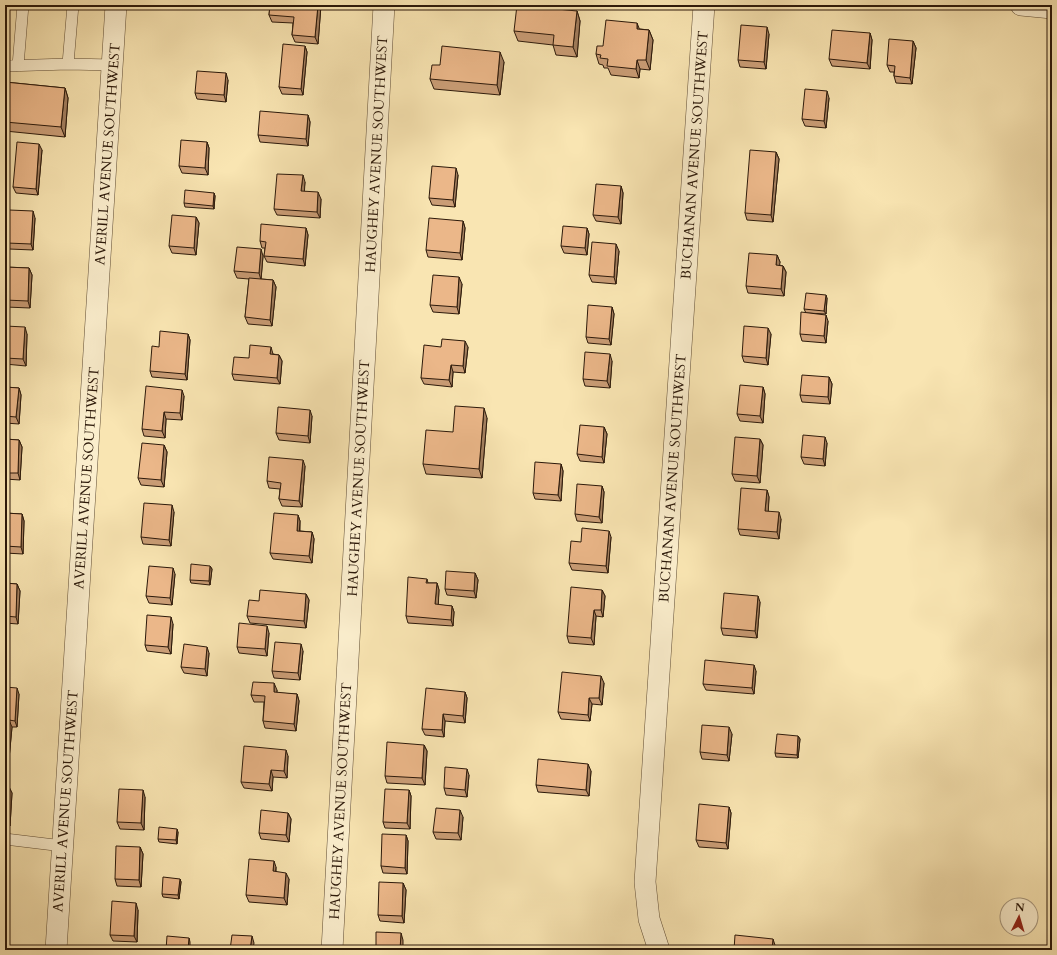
<svg xmlns="http://www.w3.org/2000/svg" width="1057" height="955" font-family="Cardo,serif">
<style>
.lines{fill:none;stroke-linecap:round;stroke-linejoin:round}
.lane-casing{stroke:#5f4c34;stroke-width:12}
.street-casing{stroke:#5f4c34;stroke-width:22}
.lane{stroke:#fbeecd;stroke-width:11}
.street{stroke:#fbeecd;stroke-width:21}
.wall{fill:#ca9d76;stroke:#2c190a}
.shaded-wall{fill:#a48060;stroke:#2c190a}
.building{fill:#ebb789;stroke:#2c190a}
.labels{text-anchor:middle;stroke-width:4;stroke-linejoin:round;paint-order:stroke}
.street-label{font-size:14px;fill:#2c190a;stroke:#fbeecd}
</style>
<rect width="100%" height="100%" fill="#f9e5b2"/>
<filter id="stains"><feTurbulence type="fractalNoise" baseFrequency=".005" numOctaves="4"/><feColorMatrix values="0 0 0 0 .2 0 0 0 0 .09 0 0 0 0 .02 0 0 0 .5 -.17"/></filter>
<radialGradient id="worn" r=".72"><stop offset=".6" stop-color="#630" stop-opacity="0"/><stop offset="1" stop-color="#630" stop-opacity=".3"/></radialGradient>
<g class="lines">
<g class="lane-casing">
<path id="lane" d="M68,64L73,5
M5,66L68,64L112,65
M18,66L23,5
M5,839L63,846"/>
</g>
<g class="street-casing">
<path id="street" d="M1021,5L1052,8
M56,950L116,5
M332,950L384,5
M659,950L649,919L645,882L704,5"/>
</g>
<use href="#lane" class="lane"/>
<use href="#street" class="street"/>
</g>
<path class="wall" d="M221,5H237V6Z
M270,5H321L318,44L295,42L292,35L293,23L272,22L269,15Z
M577,11L580,21L577,57L556,55L553,45L518,41L514,31Z
M640,29L649,30L653,40L650,70L640,69L639,78L611,75L608,68H604L603,65L599,64L596,54L603,46Z
M870,33L872,40L870,69L832,66L829,59Z
M769,34L766,69L740,67L738,60Z
M913,41L916,48L912,84L896,83L894,76V72H890L887,65Z
M305,46L307,52L303,95L282,94L279,87Z
M504,62L500,95L434,89L430,79L440,65Z
M228,80L226,102L197,99L195,93Z
M5,82L65,88L68,98L65,137L5,131Z
M829,98L826,128L805,126L802,119Z
M308,115L310,122L308,146L260,142L258,135Z
M207,142L209,148L208,175L182,173L179,166Z
M42,150L38,195L16,193L13,187Z
M776,152L779,159L773,222L747,220L745,213Z
M458,175L455,207L432,205L429,198Z
M305,182L304,191L321,199L320,218L277,215L274,209Z
M621,186L623,193L621,224L596,221L593,215Z
M214,193L215,196L214,209L185,207L184,203Z
M196,217L199,223L196,255L172,253L169,246Z
M35,218L33,250L9,249L7,243Z
M463,221L465,228L462,260L428,257L426,250Z
M306,228L308,235L305,266L267,262L264,256L265,248H262L260,241Z
M587,228L589,234L587,255L564,253L561,246Z
M619,251L616,284L592,282L589,275Z
M777,255L780,262L779,265L783,266L786,272L784,296L748,293L746,286Z
M263,256L261,279L273,280L276,287L272,326L248,324L245,317L249,279L237,278L234,271Z
M5,267L29,268L32,275L30,308L6,307L5,304Z
M462,284L459,314L433,312L430,305Z
M827,298L826,314L806,313L804,309Z
M612,307L614,314L611,345L588,343L586,337Z
M828,321L826,343L802,341L800,334Z
M5,326L27,334L26,366L5,364Z
M188,334L190,340L187,380L152,377L150,371Z
M771,334L768,365L744,362L742,356Z
M441,347H468L465,373L453,372L452,387L424,384L421,378Z
M273,354L279,355L282,361L280,384L234,380L232,374L249,358Z
M612,361L610,388L585,386L583,379Z
M829,377L832,384L830,404L802,402L800,395Z
M5,387L19,388L21,395L19,424L5,423Z
M763,387L765,394L763,423L740,421L737,414Z
M184,396L182,420L166,419L165,438L144,436L142,429Z
M312,416L310,443L279,440L276,433Z
M487,418L482,478L426,474L423,464L453,432Z
M604,427L607,434L604,463L580,461L577,454Z
M5,439L19,440L22,447L20,480L5,479Z
M760,439L763,445L760,483L735,481L732,474Z
M827,443L825,466L804,464L801,457Z
M164,445L167,452L164,487L141,485L138,478Z
M561,464L563,471L561,501L535,499L533,493Z
M305,466L302,507L282,506L279,499L280,489L269,488L267,481Z
M602,486L604,492L602,523L577,521L575,514Z
M767,490L769,497L768,511L781,519L779,539L740,535L738,529Z
M174,512L171,546L143,544L141,537Z
M5,513L22,514L24,521L23,554L5,553Z
M298,515L300,521V531L312,532L314,539L312,563L273,559L270,553Z
M611,537L608,573L572,570L569,563Z
M210,566L212,569L210,585L191,583L190,580Z
M475,573L478,580L476,598L447,595L445,589Z
M175,574L172,605L149,603L146,596Z
M427,579L428,583H437L439,590L438,605L452,606L454,612L453,626L408,623L406,616Z
M5,583L17,584L20,591L18,624L5,623Z
M602,590L605,596L603,617L596,616L594,645L569,643L567,636Z
M306,594L309,600L306,628L250,623L247,616L259,601Z
M760,602L757,638L723,635L721,628Z
M173,624L171,654L147,651L145,645Z
M269,633L267,656L239,653L237,647Z
M303,651L300,680L274,678L272,671Z
M209,653L207,676L184,673L181,667Z
M756,671L754,694L706,690L703,684Z
M604,683L602,705L592,704L590,721L561,719L558,712Z
M5,687L19,694L17,727H12L9,759H5Z
M277,690V693L297,694L299,701L296,731L265,728L263,721L264,702H254L251,695Z
M465,692L467,698L465,723L445,721L444,737L425,735L422,729Z
M732,734L729,761L702,759L700,752Z
M798,736L800,739L798,758L776,757L775,753Z
M424,745L427,751L425,785L387,783L385,776Z
M288,756L287,778L273,777L272,791L244,788L241,782Z
M591,771L589,796L538,792L536,785Z
M469,775L467,797L446,795L444,788Z
M5,786L9,787L12,793L10,826H5Z
M409,790L411,796L410,829L385,828L383,822Z
M145,797L144,830L120,829L117,822Z
M729,807L731,813L728,849L699,847L696,840Z
M288,813L291,819L289,842L261,839L259,833Z
M463,817L461,840L436,839L433,832Z
M178,832L177,844L159,842L158,839Z
M406,835L408,841L407,874L383,873L381,866Z
M140,847L143,854L141,887L117,886L115,879Z
M276,867V872L289,879L287,905L249,902L246,895Z
M180,879L181,882L179,899L163,897L162,894Z
M403,883L406,890L404,923L380,921L378,915Z
M138,910L137,942L113,941L110,935Z"/>
<path class="shaded-wall" d="M318,5H321L318,44L315,37Z
M577,11L580,21L577,57L573,47Z
M637,23L641,33L637,29Z
M767,27L769,34L766,69L764,62Z
M649,30L653,40L650,70L646,60Z
M870,33L872,40L870,69L867,63Z
M913,41L916,48L912,84L910,78Z
M305,46L307,52L303,95L301,89Z
M500,52L504,62L500,95L497,85Z
M637,60L640,69L639,78L636,69Z
M226,73L228,80L226,102L224,95Z
M65,88L68,98L65,137L61,127Z
M827,91L829,98L826,128L824,121Z
M308,115L310,122L308,146L306,139Z
M207,142L209,148L208,175L205,168Z
M39,144L42,150L38,195L36,189Z
M776,152L779,159L773,222L771,215Z
M456,168L458,175L455,207L453,200Z
M303,175L305,182L304,198L301,191Z
M621,186L623,193L621,224L618,217Z
M318,192L321,199L320,218L317,212Z
M214,193L215,196L214,209L213,206Z
M33,211L35,218L33,250L31,244Z
M196,217L199,223L196,255L194,248Z
M463,221L465,228L462,260L460,253Z
M306,228L308,235L305,266L303,259Z
M587,228L589,234L587,255L585,248Z
M616,244L619,251L616,284L614,277Z
M261,249L263,256L261,280L259,273Z
M777,255L780,262L779,272L776,265Z
M783,266L786,272L784,296L781,289Z
M29,268L32,275L30,308L28,301Z
M459,277L462,284L459,314L457,307Z
M273,280L276,287L272,326L270,320Z
M826,295L827,298L826,314L824,311Z
M612,307L614,314L611,345L609,339Z
M826,315L828,321L826,343L824,336Z
M25,327L27,334L26,366L23,359Z
M768,328L771,334L768,365L766,358Z
M188,334L190,340L187,380L185,374Z
M465,341L468,347L465,373L463,366Z
M271,347L273,354L272,360L270,354Z
M610,354L612,361L610,388L607,381Z
M279,355L282,361L280,384L277,378Z
M451,365L453,372L452,387L449,380Z
M829,377L832,384L830,404L828,397Z
M763,387L765,394L763,423L760,416Z
M19,388L21,395L19,424L16,417Z
M182,390L184,396L182,420L180,413Z
M484,408L487,418L482,478L479,469Z
M310,410L312,416L310,443L308,436Z
M164,412L166,419L165,438L162,431Z
M604,427L607,434L604,463L602,457Z
M825,437L827,443L825,466L823,459Z
M760,439L763,445L760,483L757,476Z
M19,440L22,447L20,480L18,473Z
M164,445L167,452L164,487L161,480Z
M303,460L305,466L302,507L299,501Z
M561,464L563,471L561,501L558,495Z
M602,486L604,492L602,523L599,517Z
M767,490L769,497L768,518L765,511Z
M172,505L174,512L171,546L169,540Z
M779,512L781,519L779,539L777,532Z
M22,514L24,521L23,554L21,547Z
M298,515L300,521L299,537L297,531Z
M609,531L611,537L608,573L606,566Z
M312,532L314,539L312,563L309,556Z
M210,566L212,569L210,585L209,581Z
M173,568L175,574L172,605L170,598Z
M475,573L478,580L476,598L474,591Z
M437,583L439,590L438,611L435,604Z
M17,584L20,591L18,624L16,617Z
M602,590L605,596L603,617L601,610Z
M306,594L309,600L306,628L304,621Z
M758,596L760,602L757,638L755,631Z
M452,606L454,612L453,626L451,620Z
M594,610L596,616L594,645L591,638Z
M171,617L173,624L171,654L168,647Z
M267,626L269,633L267,656L265,649Z
M301,644L303,651L300,680L298,673Z
M207,647L209,653L207,676L205,669Z
M754,665L756,671L754,694L752,688Z
M601,676L604,683L602,705L599,698Z
M274,683L277,690L276,699L274,692Z
M17,688L19,694L17,727L15,721Z
M465,692L467,698L465,723L463,716Z
M297,694L299,701L296,731L294,724Z
M589,698L592,704L590,721L588,715Z
M443,714L445,721L444,737L442,730Z
M9,720L12,727L9,759L7,753Z
M729,727L732,734L729,761L727,755Z
M798,736L800,739L798,758L797,755Z
M424,745L427,751L425,785L422,778Z
M286,750L288,756L287,778L284,771Z
M588,764L591,771L589,796L586,790Z
M467,769L469,775L467,797L465,790Z
M271,770L273,777L272,791L269,784Z
M9,787L12,793L10,826L8,820Z
M143,790L145,797L144,830L141,823Z
M409,790L411,796L410,829L407,823Z
M729,807L731,813L728,849L726,843Z
M460,810L463,817L461,840L458,833Z
M288,813L291,819L289,842L286,835Z
M177,829L178,832L177,844L176,840Z
M406,835L408,841L407,874L405,868Z
M6,845L8,852L7,885L5,880Z
M140,847L143,854L141,887L139,880Z
M274,861L276,867L275,878L273,871Z
M286,873L289,879L287,905L284,898Z
M180,879L181,882L179,899L178,895Z
M403,883L406,890L404,923L402,916Z
M136,903L138,910L137,942L134,936Z
M401,933L403,940V950H400Z
M252,936L254,943L253,950H250Z
M189,938L190,942V950H188Z
M773,939L775,945V950H772Z"/>
<path class="building" d="M270,5H318L315,37L292,35L294,17L269,15Z
M517,5L577,11L573,47L553,45L554,35L514,31Z
M606,20L637,23V29L649,30L646,60H637L636,69L607,66L608,59L600,58L601,55L596,54L597,46H603Z
M741,25L767,27L764,62L738,60Z
M832,30L870,33L867,63L829,59Z
M889,39L913,41L910,78L894,76L895,66L887,65Z
M283,44L305,46L301,89L279,87Z
M442,46L500,52L497,85L430,79L432,65H440Z
M197,71L226,73L224,95L195,93Z
M5,82L65,88L61,127L5,122Z
M805,89L827,91L824,121L802,119Z
M260,111L308,115L306,139L258,135Z
M181,140L207,142L205,168L179,166Z
M17,142L39,144L36,189L13,187Z
M750,150L776,152L771,215L745,213Z
M432,166L456,168L453,200L429,198Z
M277,174L303,175L301,191L318,192L317,212L274,209Z
M596,184L621,186L618,217L593,215Z
M185,190L214,193L213,206L184,203Z
M9,210L33,211L31,244L7,243Z
M172,215L196,217L194,248L169,246Z
M429,218L463,221L460,253L426,250Z
M261,224L306,228L303,259L264,256L266,242L260,241Z
M563,226L587,228L585,248L561,246Z
M592,242L616,244L614,277L589,275Z
M237,247L261,249L259,273L234,271Z
M749,253L777,255L776,265L783,266L781,289L746,286Z
M5,267L29,268L28,301L5,300Z
M433,275L459,277L457,307L430,305Z
M249,278L273,280L270,320L245,317Z
M806,293L826,295L824,311L804,309Z
M588,305L612,307L609,339L586,337Z
M801,312L826,315L824,336L800,334Z
M5,326L25,327L23,359L5,358Z
M744,326L768,328L766,358L742,356Z
M160,331L188,334L185,374L150,371L152,346L159,347Z
M442,339L465,341L463,366L451,365L449,380L421,378L424,345L441,347Z
M250,345L271,347L270,354L279,355L277,378L232,374L234,357L249,358Z
M585,352L610,354L607,381L583,379Z
M802,375L829,377L828,397L800,395Z
M740,385L763,387L760,416L737,414Z
M146,386L182,390L180,413L164,412L162,431L142,429Z
M5,387L19,388L16,417L5,416Z
M455,406L484,408L479,469L423,464L426,430L453,432Z
M278,407L310,410L308,436L276,433Z
M580,425L604,427L602,457L577,454Z
M803,435L825,437L823,459L801,457Z
M735,437L760,439L757,476L732,474Z
M5,439L19,440L18,473H5Z
M142,443L164,445L161,480L138,478Z
M269,457L303,460L299,501L279,499L281,483L267,481Z
M535,462L561,464L558,495L533,493Z
M577,484L602,486L599,517L575,514Z
M741,488L767,490L765,511L779,512L777,532L738,529Z
M144,503L172,505L169,540L141,537Z
M5,513L22,514L21,547L5,546Z
M274,513L298,515L297,531L312,532L309,556L270,553Z
M582,528L609,531L606,566L569,563L571,541L581,542Z
M191,564L210,566L209,581L190,580Z
M149,566L173,568L170,598L146,596Z
M446,571L475,573L474,591L445,589Z
M408,577L427,579L426,583H437L435,604L452,606L451,620L406,616Z
M5,583L17,584L16,617L5,616Z
M571,587L602,590L601,610H594L591,638L567,636Z
M260,590L306,594L304,621L247,616L249,600L259,601Z
M724,593L758,596L755,631L721,628Z
M147,615L171,617L168,647L145,645Z
M239,623L267,626L265,649L237,647Z
M275,642L301,644L298,673L272,671Z
M184,644L207,647L205,669L181,667Z
M705,660L754,665L752,688L703,684Z
M562,672L601,676L599,698H589L588,715L558,712Z
M253,682L274,683V692L297,694L294,724L263,721L265,696L251,695Z
M5,687L17,688L15,721L9,720L7,753L5,752Z
M426,688L465,692L463,716L443,714L442,730L422,729Z
M702,725L729,727L727,755L700,752Z
M777,734L798,736L797,755L775,753Z
M387,742L424,745L422,778L385,776Z
M244,746L286,750L284,771L271,770L269,784L241,782Z
M538,759L588,764L586,790L536,785Z
M445,767L467,769L465,790L444,788Z
M5,786L9,787L8,820H5Z
M119,789L143,790L141,823L117,822Z
M385,789L409,790L407,823L383,822Z
M699,804L729,807L726,843L696,840Z
M436,808L460,810L458,833L433,832Z
M261,810L288,813L286,835L259,833Z
M159,827L177,829L176,840L158,839Z
M382,834L406,835L405,868L381,866Z
M5,845H6L5,863Z
M116,846L140,847L139,880L115,879Z
M249,859L274,861L273,871L286,873L284,898L246,895Z
M163,877L180,879L178,895L162,894Z
M379,882L403,883L402,916L378,915Z
M112,901L136,903L134,936L110,935Z
M376,932L401,933L400,950H376Z
M232,935L252,936L250,950H230Z
M735,935L773,939L772,950H734Z
M167,936L189,938L188,950H166Z"/>
<g class="labels">
<g class="street-label">
<text transform="translate(107 154) rotate(-86)" y="5">AVERILL AVENUE SOUTHWEST</text>
<text transform="translate(376 154) rotate(-87)" y="5">HAUGHEY AVENUE SOUTHWEST</text>
<text transform="translate(694 155) rotate(-86)" y="5">BUCHANAN AVENUE SOUTHWEST</text>
<text transform="translate(86 478) rotate(-86)" y="5">AVERILL AVENUE SOUTHWEST</text>
<text transform="translate(358 478) rotate(-87)" y="5">HAUGHEY AVENUE SOUTHWEST</text>
<text transform="translate(672 478) rotate(-86)" y="5">BUCHANAN AVENUE SOUTHWEST</text>
<text transform="translate(65 801) rotate(-86)" y="5">AVERILL AVENUE SOUTHWEST</text>
<text transform="translate(340 801) rotate(-87)" y="5">HAUGHEY AVENUE SOUTHWEST</text>
</g>
</g>
<rect width="1057" height="955" fill="none" stroke="#f9e5b2" stroke-width="20"/>
<rect x="6" y="6" width="1045" height="943" fill="none" stroke="#2c190a" stroke-width="2"/>
<rect x="10" y="10" width="1037" height="935" fill="none" stroke="#2c190a"/>
<g transform="translate(1019 917) rotate(5)"><circle r="19" fill="#fbeecd" stroke="#a8997f"/>
<path d="M0-3L7 15L0 10L-7 15Z" fill="#8f2418"/>
<text y="-6" font-size="11" font-weight="bold" text-anchor="middle" fill="#2c190a">N</text>
</g>
<rect width="100%" height="100%" filter="url(#stains)"/>
<rect width="100%" height="100%" fill="url(#worn)"/>
</svg>
